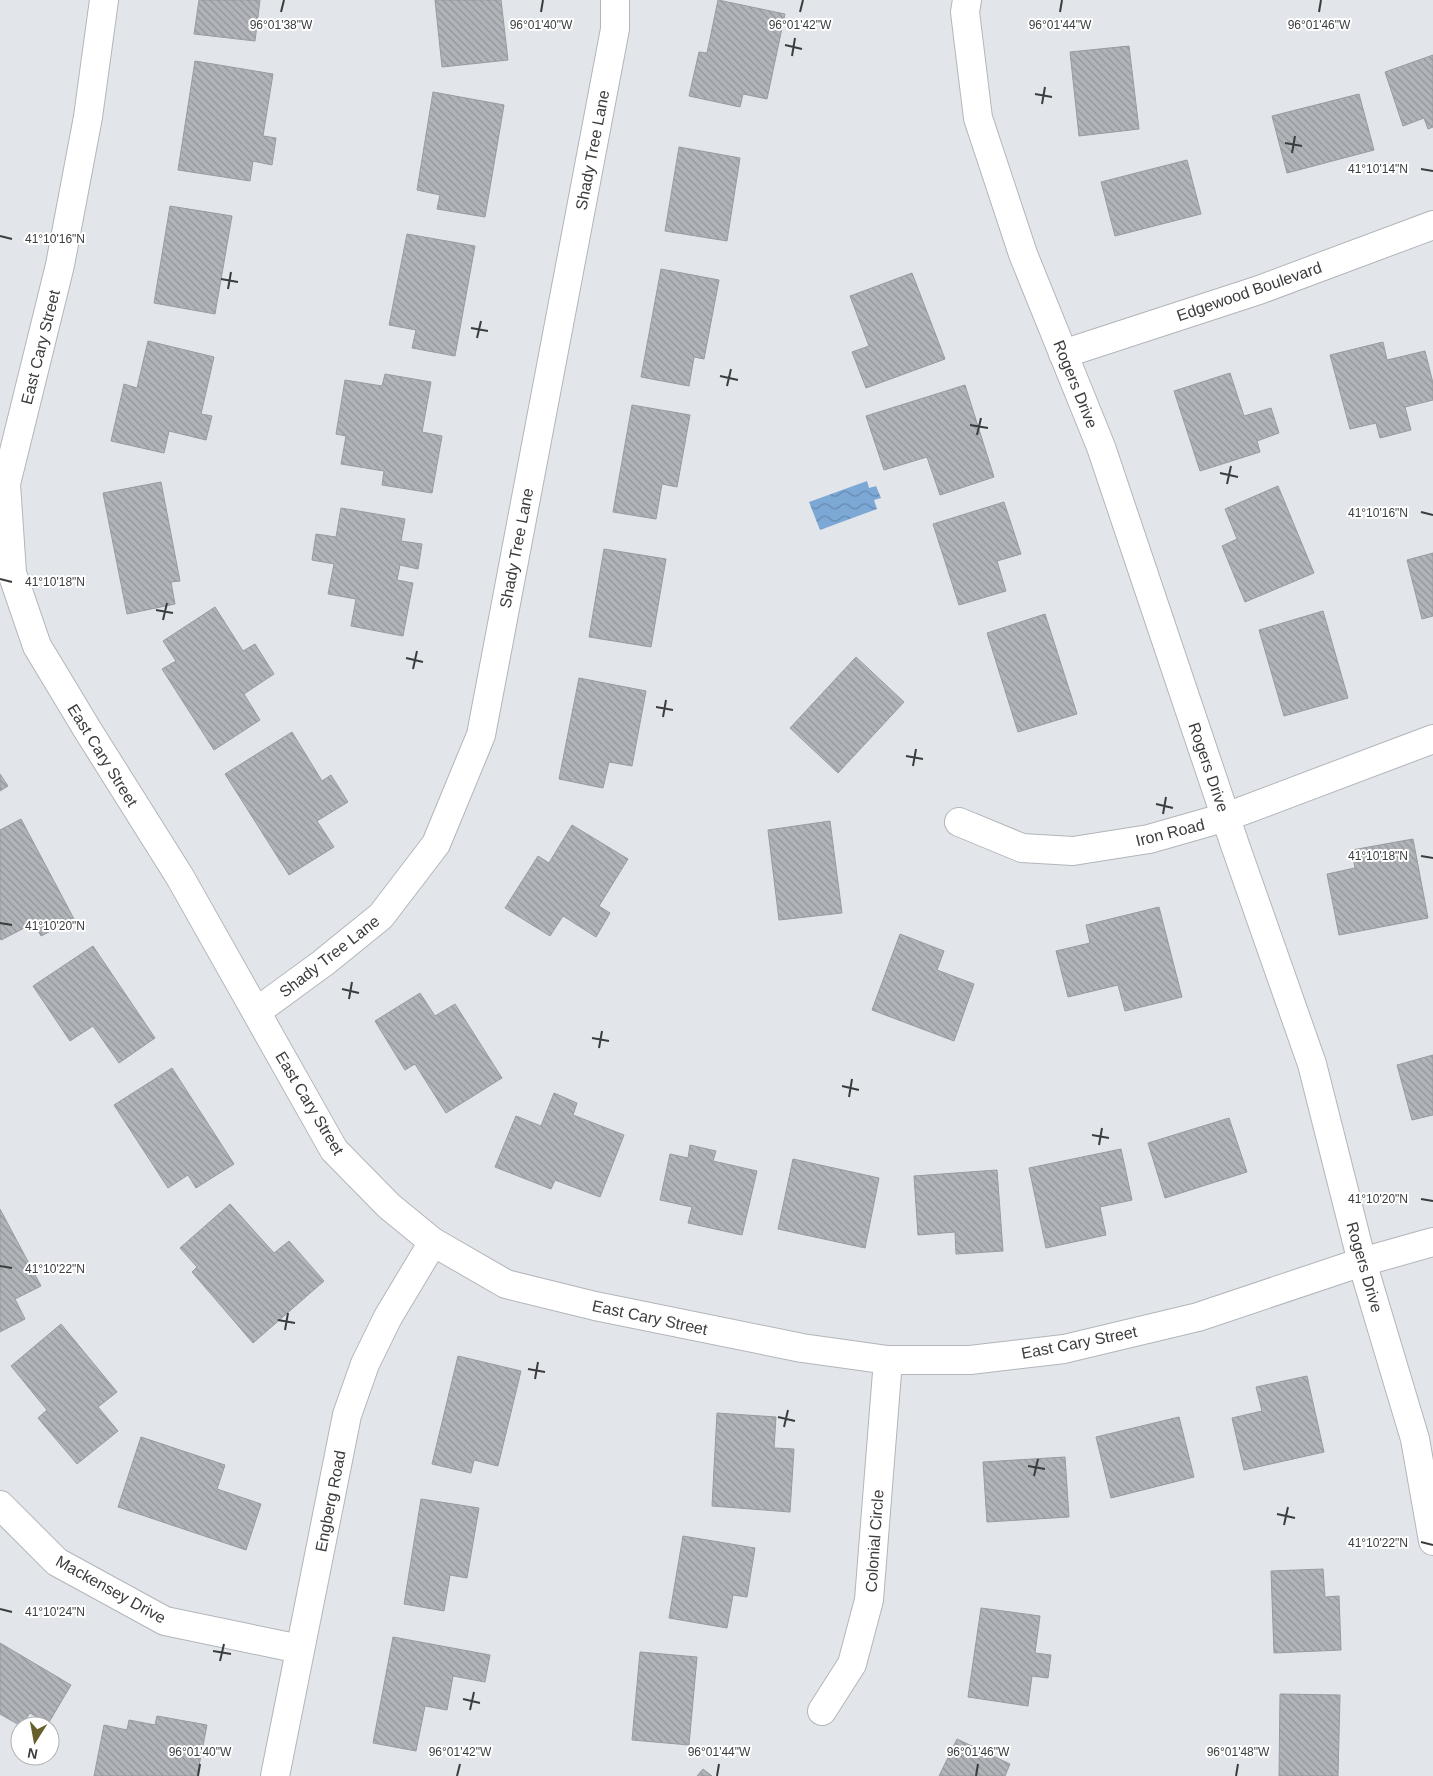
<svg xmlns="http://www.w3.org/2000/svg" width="1433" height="1776" font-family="Helvetica,sans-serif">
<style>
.water{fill:url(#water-waves)}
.building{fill:url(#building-back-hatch);stroke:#989ca0}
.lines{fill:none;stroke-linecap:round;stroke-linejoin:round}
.minor-casing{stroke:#b2b5ba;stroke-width:30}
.minor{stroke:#fff;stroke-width:28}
.ticks{fill:none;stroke:#3a3c3e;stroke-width:2}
.labels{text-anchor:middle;stroke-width:4;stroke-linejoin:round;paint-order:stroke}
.street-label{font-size:16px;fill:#3a3c3e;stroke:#fff}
.ticks-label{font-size:12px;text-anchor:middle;fill:#3a3c3e;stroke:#fff;stroke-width:4;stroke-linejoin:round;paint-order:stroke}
</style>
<defs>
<pattern id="water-waves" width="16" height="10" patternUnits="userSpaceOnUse" patternTransform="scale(1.25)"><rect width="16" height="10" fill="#7ca8d6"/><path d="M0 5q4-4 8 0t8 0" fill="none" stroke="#678aaf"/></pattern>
<pattern id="building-back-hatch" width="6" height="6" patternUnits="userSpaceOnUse" patternTransform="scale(1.25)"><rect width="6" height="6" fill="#b1b5b9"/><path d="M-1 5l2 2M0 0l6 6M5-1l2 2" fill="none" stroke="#919498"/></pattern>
</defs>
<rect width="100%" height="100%" fill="#e2e6ea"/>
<path class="water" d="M867,481L869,488L876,486L881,498L874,500L877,509L820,530L809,502Z"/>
<path class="building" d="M199,0H260L255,41L194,34Z
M435,0H501L508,60L442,67Z
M718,0L785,14L767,99L743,94L740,107L689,96L699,52L707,53Z
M1129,46L1139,129L1079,136L1070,52Z
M1433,55V127L1428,129L1424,118L1403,126L1385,72Z
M195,61L273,74L263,136L276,138L272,165L253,161L250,181L178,170Z
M433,92L504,105L485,217L437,209L440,195L417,190Z
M1359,94L1374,150L1287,173L1272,116Z
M679,147L740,158L727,241L665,231Z
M1187,160L1201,214L1115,236L1101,182Z
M170,206L232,216L215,314L154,303Z
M407,234L475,246L455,356L412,348L416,330L389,325Z
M661,269L719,280L704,359L694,357L689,386L641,377Z
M912,273L945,359L866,388L852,352L869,346L850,296Z
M148,341L214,357L201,414L212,416L206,440L169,431L164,453L111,441L124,384L137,388Z
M1383,342L1387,360L1425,351L1433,383V400L1405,407L1411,430L1380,438L1376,423L1350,429L1330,355Z
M1230,373L1244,416L1271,408L1279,433L1257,441L1260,452L1200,471L1174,391Z
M385,374L431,382L422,432L442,436L432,493L382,485L384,471L341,464L346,436L336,434L345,380L382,386Z
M965,385L994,477L940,495L927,457L884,470L866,416Z
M632,405L690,415L677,487L662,484L656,519L613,512Z
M161,482L180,581L171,582L175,604L127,614L103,493Z
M1278,486L1314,573L1245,602L1222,546L1237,539L1225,509Z
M1004,502L1021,554L997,561L1006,591L959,605L933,524Z
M341,508L405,519L401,541L422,544L418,569L400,565L397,580L413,583L403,636L351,626L356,599L328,594L334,564L312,560L316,534L336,537Z
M604,549L666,559L651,647L589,637Z
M1433,553V616L1422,619L1407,560Z
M215,607L243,651L255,644L274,674L244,694L260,720L214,750L162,669L176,661L163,641Z
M1323,611L1348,698L1284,716L1259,630Z
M1045,614L1077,714L1018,732L987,633Z
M856,657L904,702L838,773L790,728Z
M579,678L646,691L632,766L609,762L603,788L559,779Z
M292,732L322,781L331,775L348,802L317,821L334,847L289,875L225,774Z
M0,774L8,786L0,791Z
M21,819L74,919L41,936L34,923L1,940L0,938V830Z
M830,821L842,913L779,920L768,830Z
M572,825L628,859L599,906L610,913L596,937L563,916L550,936L505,908L538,856L549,863Z
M1413,839L1428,918L1339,935L1327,874L1355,868L1352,850Z
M1159,907L1182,997L1125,1011L1118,985L1068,997L1056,951L1090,943L1086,925Z
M900,934L944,951L937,970L974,984L954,1041L872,1010Z
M93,946L155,1038L119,1063L93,1026L70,1041L33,986Z
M420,993L435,1016L455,1004L502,1078L446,1113L415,1064L405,1070L375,1021Z
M1433,1055V1115L1412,1120L1397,1065Z
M172,1068L234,1164L196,1188L188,1175L168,1188L114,1105Z
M554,1093L577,1103L573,1115L624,1135L600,1197L555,1180L551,1189L495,1167L516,1116L541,1126Z
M1229,1118L1247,1172L1165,1198L1148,1143Z
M690,1145L716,1151L713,1161L757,1171L742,1235L688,1223L692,1207L660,1200L670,1154L688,1158Z
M1121,1149L1132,1200L1100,1207L1106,1235L1046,1248L1029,1168Z
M793,1159L879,1178L865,1248L778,1229Z
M997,1170L1003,1251L956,1254L955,1232L918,1235L914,1176Z
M230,1204L274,1253L289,1241L324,1281L253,1343L192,1272L197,1267L180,1248Z
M0,1209L41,1286L15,1299L25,1319L0,1332Z
M61,1324L117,1392L98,1407L118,1431L77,1464L38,1418L47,1410L11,1366Z
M458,1356L521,1371L498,1466L474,1460L471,1473L432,1464Z
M1307,1376L1324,1452L1244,1470L1232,1418L1262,1411L1256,1387Z
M717,1413L776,1417L774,1448L794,1449L790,1512L712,1506Z
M1179,1417L1194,1477L1111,1498L1096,1437Z
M141,1437L225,1465L217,1489L261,1504L246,1550L118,1507Z
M1065,1457L1069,1517L987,1522L983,1462Z
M421,1499L479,1508L467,1578L450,1575L444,1611L404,1604Z
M683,1536L755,1548L747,1597L733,1595L727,1628L669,1618Z
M1323,1569L1325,1597L1339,1596L1341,1650L1274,1653L1271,1571Z
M981,1608L1040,1616L1035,1653L1051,1655L1048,1678L1032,1676L1028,1706L968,1697Z
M393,1637L490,1655L485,1682L453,1676L447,1710L425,1706L416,1751L373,1743Z
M0,1643L71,1685L48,1724L30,1713L21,1726L0,1714Z
M640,1652L697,1657L689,1745L632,1740Z
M1280,1694L1340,1695L1338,1776H1279Z
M157,1716L207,1725L197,1776H94L104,1725L127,1730L129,1720L155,1725Z
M957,1739L1010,1764L1005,1776H939Z
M703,1769L712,1776H697Z"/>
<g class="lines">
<g class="minor-casing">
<path id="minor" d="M104,0L88,117L60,265L6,484L12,573L37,646L87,729L180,877L334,1150L389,1206L433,1242L506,1284L595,1306L802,1348L888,1360H970L1064,1349L1198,1317L1362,1262L1433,1242
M967,0L965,12L978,118L1023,254L1101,447L1235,845L1312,1064L1362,1262L1415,1439L1433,1541
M1063,354L1259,290L1433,225
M959,822L1022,848L1073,851L1149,839L1226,817L1433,739
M256,1012L323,963L381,916L436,844L481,735L615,29V0
M0,1505L57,1562L165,1621L300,1649
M822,1711L852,1664L869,1600L888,1360
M275,1776L347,1415L365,1364L388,1317L433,1242"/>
</g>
<use href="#minor" class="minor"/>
</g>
<path class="ticks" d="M281,12L284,0M541,12L543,0M800,12L803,0M1060,12L1062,0M1319,12L1321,0M785,45L802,49M792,56L795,38M1035,94L1052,97M1042,104L1045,87M1285,143L1302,146M1292,153L1295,136M1421,169L1433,171M0,236L12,239M221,279L238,282M228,289L231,272M471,328L488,331M477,338L481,321M720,376L738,380M727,386L731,369M970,425L988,428M977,435L981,418M1220,473L1238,477M1227,484L1231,466M1421,512L1433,515M0,579L12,582M156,610L173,613M163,620L167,603M406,658L423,662M413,669L417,651M656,707L673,710M663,717L666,700M906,756L923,759M913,766L916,749M1156,804L1173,808M1163,814L1166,797M1421,856L1433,858M0,923L12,925M342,989L359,993M349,999L352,982M592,1038L609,1041M599,1048L602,1031M842,1086L859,1090M849,1097L852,1079M1092,1135L1109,1138M1099,1145L1102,1128M1421,1199L1433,1201M0,1266L12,1268M278,1320L295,1323M285,1330L288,1313M528,1369L545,1372M535,1379L538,1362M778,1417L795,1421M784,1427L788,1410M1028,1466L1045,1469M1034,1476L1038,1459M1277,1514L1295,1518M1284,1525L1288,1507M1421,1542L1433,1545M0,1609L12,1612M213,1651L231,1654M220,1661L224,1644M463,1699L480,1703M470,1710L474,1692M198,1776L200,1764M457,1776L460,1764M717,1776L719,1764M976,1776L978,1764M1236,1776L1238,1764"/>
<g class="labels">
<g class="street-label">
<text transform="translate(592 150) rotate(-79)" y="6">Shady Tree Lane</text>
<text transform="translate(1249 291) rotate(-19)" y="6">Edgewood Boulevard</text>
<text transform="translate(40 347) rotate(-76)" y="6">East Cary Street</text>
<text transform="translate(1076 384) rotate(68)" y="6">Rogers Drive</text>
<text transform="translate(516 548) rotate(-79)" y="6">Shady Tree Lane</text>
<text transform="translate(103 755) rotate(58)" y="6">East Cary Street</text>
<text transform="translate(1209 767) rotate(71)" y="6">Rogers Drive</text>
<text transform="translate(1170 832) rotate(-14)" y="6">Iron Road</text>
<text transform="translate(329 956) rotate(-38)" y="6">Shady Tree Lane</text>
<text transform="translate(310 1103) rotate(59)" y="6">East Cary Street</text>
<text transform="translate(1365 1267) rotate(74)" y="6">Rogers Drive</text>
<text transform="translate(650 1317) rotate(12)" y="6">East Cary Street</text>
<text transform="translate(1079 1342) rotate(-11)" y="6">East Cary Street</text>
<text transform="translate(330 1501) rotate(-79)" y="6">Engberg Road</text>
<text transform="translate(874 1541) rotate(-86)" y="6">Colonial Circle</text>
<text transform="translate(111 1589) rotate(29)" y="6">Mackensey Drive</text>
</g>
</g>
<g class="ticks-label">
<text x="541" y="29">96°01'40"W</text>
<text x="800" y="29">96°01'42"W</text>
<text x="1060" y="29">96°01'44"W</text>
<text x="1319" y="29">96°01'46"W</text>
<text x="281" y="29">96°01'38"W</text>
<text x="1378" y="173">41°10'14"N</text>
<text x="55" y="243">41°10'16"N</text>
<text x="1378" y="517">41°10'16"N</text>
<text x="55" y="586">41°10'18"N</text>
<text x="1378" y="860">41°10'18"N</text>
<text x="55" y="930">41°10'20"N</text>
<text x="1378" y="1203">41°10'20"N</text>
<text x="55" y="1273">41°10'22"N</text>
<text x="1378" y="1547">41°10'22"N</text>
<text x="55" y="1616">41°10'24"N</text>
<text x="200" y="1756">96°01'40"W</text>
<text x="460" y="1756">96°01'42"W</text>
<text x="719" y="1756">96°01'44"W</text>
<text x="978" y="1756">96°01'46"W</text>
<text x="1238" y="1756">96°01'48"W</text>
</g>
<g transform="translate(35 1741) rotate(191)"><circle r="24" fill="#ffffff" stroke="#b0b1b2"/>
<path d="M0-4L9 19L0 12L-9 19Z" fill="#68602c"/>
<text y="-8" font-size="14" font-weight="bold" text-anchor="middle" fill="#3a3c3e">N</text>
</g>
</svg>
